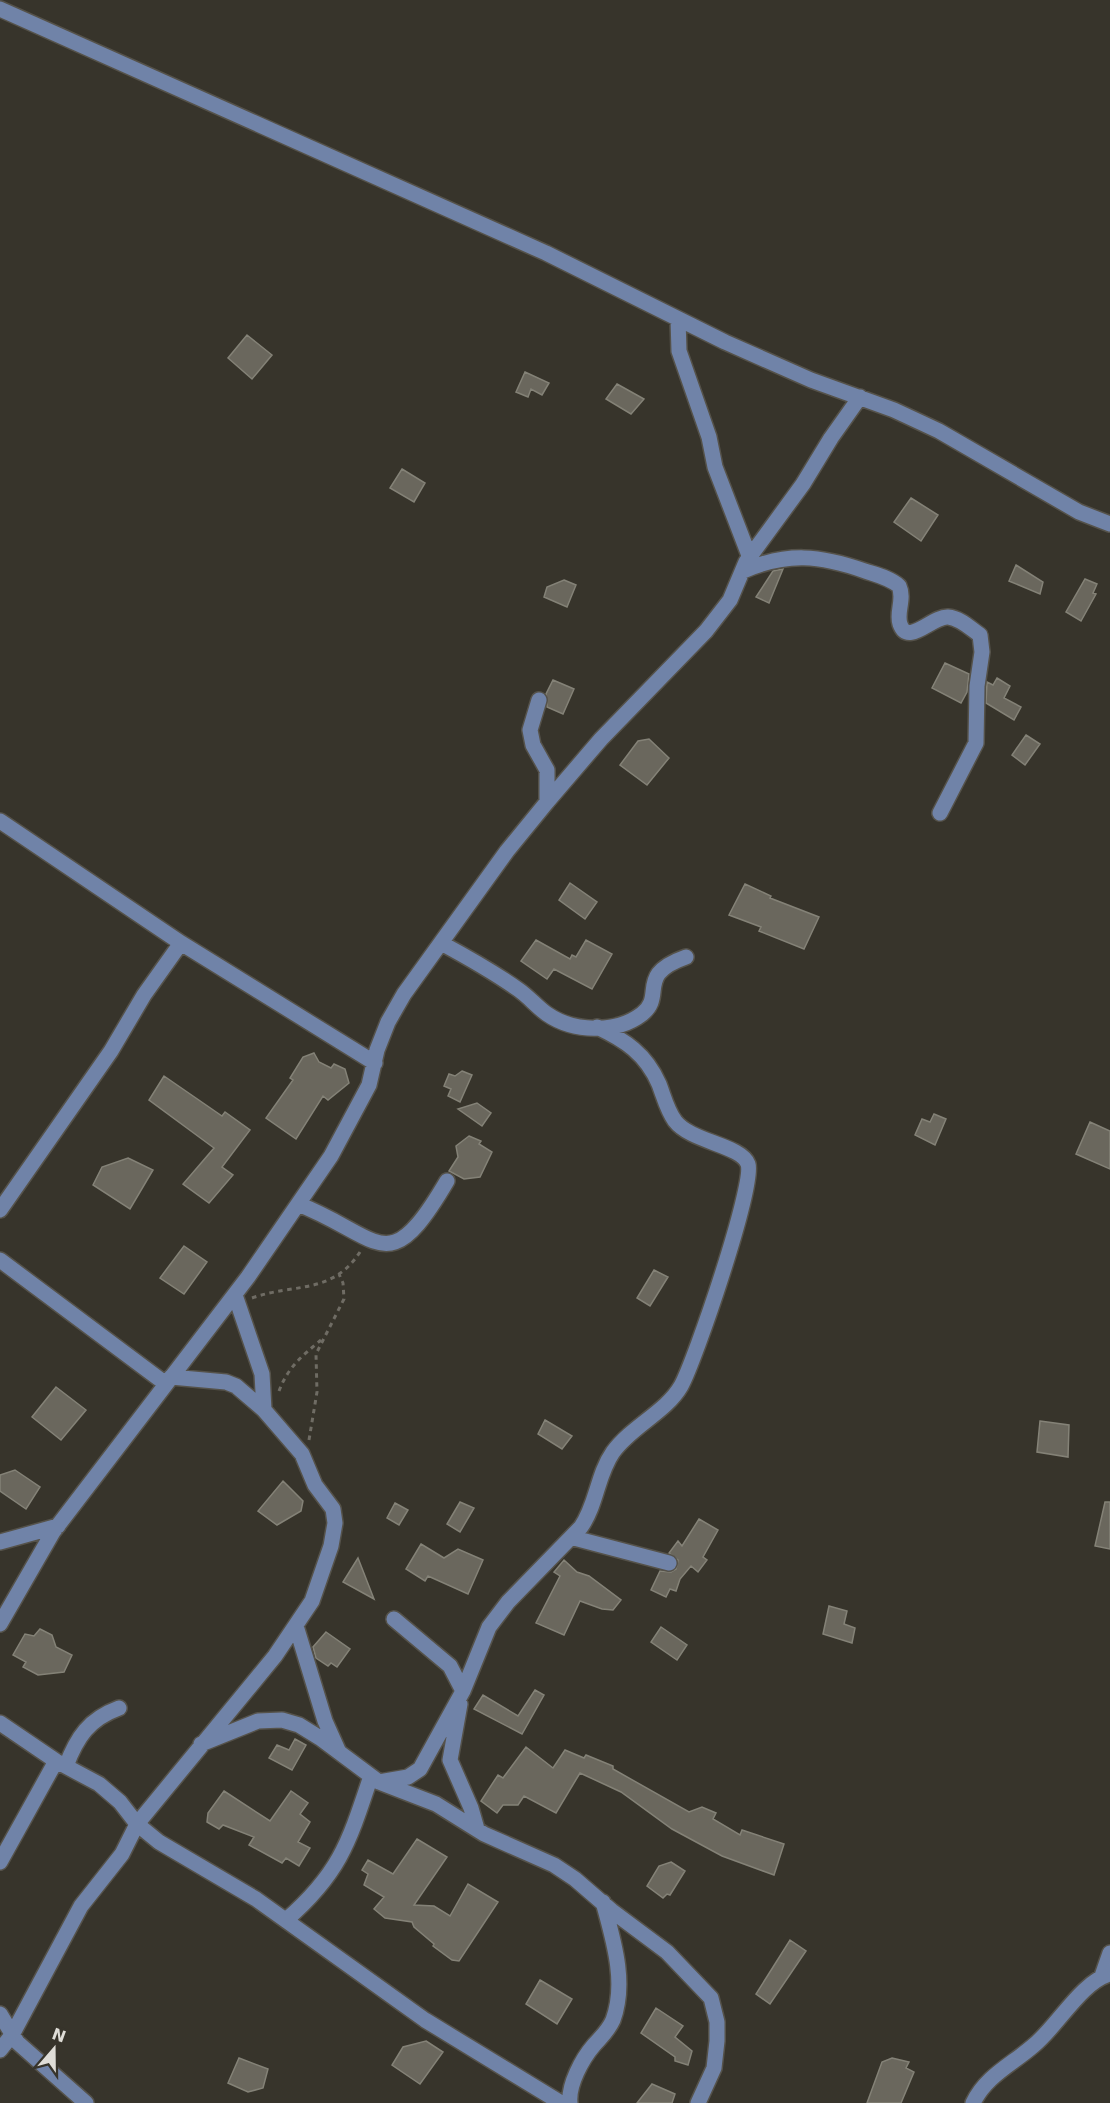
<svg xmlns="http://www.w3.org/2000/svg" width="1110" height="2103" font-family="'DejaVu Sans',sans-serif">
<style>
.building{fill:#6a675d;stroke:#848277;stroke-width:1.5}
.lines{fill:none;stroke-linecap:round;stroke-linejoin:round}
.minor-casing{stroke:#55524a;stroke-width:18}
.path{stroke:#6f6c64;stroke-width:3;stroke-dasharray:4.5 4.5;stroke-linecap:butt}
.minor{stroke:#7083a8;stroke-width:15}
</style>
<rect width="100%" height="100%" fill="#37342b"/>
<path class="building" d="M247,335L272,355L252,379L228,358Z
M525,372L549,383L542,395L531,389L528,397L516,392Z
M617,384L644,399L631,414L606,399Z
M402,469L425,483L414,502L390,488Z
M911,498L938,515L921,541L894,522Z
M1016,565L1043,582L1040,594L1009,581Z
M783,569L769,603L756,597L773,571Z
M1085,579L1097,584L1093,593L1096,594L1081,621L1066,612Z
M564,580L576,585L567,607L544,597L547,587Z
M945,663L969,674L967,692L961,703L932,688Z
M997,678L1010,686L1004,698L1021,707L1014,720L986,703L987,682L993,685Z
M553,680L574,689L563,714L547,707L546,694Z
M1026,735L1040,744L1025,765L1012,755Z
M649,739L669,758L647,785L620,765L638,741Z
M570,883L597,902L585,919L559,900Z
M745,884L771,896L770,898L819,917L804,949L759,931L761,927L729,915Z
M536,940L570,959L572,955L576,957L586,940L612,954L592,989L554,969L547,979L521,961Z
M314,1053L319,1062L331,1068L334,1064L345,1069L349,1083L328,1100L323,1096L296,1139L266,1118L293,1080L290,1078L303,1057Z
M462,1071L472,1075L460,1102L448,1096L451,1089L444,1086L449,1074L455,1076Z
M164,1076L222,1116L225,1112L250,1130L222,1167L233,1175L209,1203L183,1184L214,1148L149,1100Z
M477,1103L491,1113L482,1126L458,1109Z
M934,1114L946,1119L935,1145L915,1135L922,1119L930,1122Z
M1090,1122L1110,1131V1169L1076,1154Z
M469,1136L481,1141L479,1144L492,1152L480,1177L464,1179L449,1171L458,1157L456,1146Z
M128,1158L153,1170L130,1209L93,1185L102,1167Z
M184,1246L207,1262L184,1294L160,1278Z
M654,1270L668,1277L650,1306L637,1298Z
M56,1387L86,1410L61,1440L32,1417Z
M545,1420L572,1436L562,1449L538,1434Z
M1040,1421L1069,1425L1068,1457L1037,1452Z
M15,1470L40,1487L26,1509L0,1491V1475Z
M283,1481L303,1501L301,1511L277,1525L258,1511Z
M460,1502L474,1508L460,1532L447,1524Z
M1105,1502H1110V1549L1095,1546Z
M395,1503L408,1510L399,1525L387,1518Z
M699,1519L718,1530L703,1557L707,1560L698,1572L691,1566L680,1579L676,1591L670,1589L666,1597L651,1590L660,1571L671,1572L676,1569L678,1560L669,1553L678,1541L682,1546Z
M421,1544L444,1558L458,1549L483,1560L468,1594L428,1576L425,1581L406,1569Z
M358,1558L374,1599L343,1582Z
M564,1560L577,1572L589,1576L621,1600L613,1610L602,1609L580,1601L564,1635L536,1623L560,1576L554,1572Z
M829,1606L847,1611L844,1624L855,1628L852,1643L823,1634Z
M661,1627L687,1645L677,1660L651,1642Z
M40,1629L52,1635L56,1647L72,1655L64,1672L38,1675L23,1667L26,1662L13,1655L25,1634L34,1636Z
M326,1632L350,1649L337,1667L331,1663L328,1666L316,1658L313,1647Z
M535,1690L544,1695L522,1734L474,1709L483,1695L518,1716Z
M295,1739L306,1745L292,1770L269,1758L277,1745L289,1750Z
M526,1747L553,1768L565,1750L584,1758L586,1755L613,1766V1769L689,1812L702,1807L716,1813L713,1819L740,1835L742,1830L784,1844L774,1875L722,1856L672,1829L621,1792L580,1773L556,1813L524,1796L518,1805H503L497,1813L481,1801L498,1775L503,1778Z
M224,1791L270,1821L291,1791L308,1803L300,1814L310,1822L298,1842L310,1848L299,1866L286,1858L282,1863L249,1845L254,1837L223,1825L219,1829L207,1822L208,1813Z
M417,1839L447,1857L414,1905L434,1906L450,1916L468,1884L498,1902L459,1961L452,1960L433,1946L434,1944L414,1927L412,1922L385,1918L374,1909L384,1897L364,1885L368,1874L362,1870L368,1860L393,1874Z
M671,1862L685,1871L670,1895L667,1894L663,1898L647,1886L659,1866Z
M790,1940L806,1951L770,2004L756,1994Z
M540,1980L572,1999L557,2024L526,2004Z
M656,2008L683,2026L675,2037L692,2051L688,2065L675,2061V2057L641,2033Z
M426,2041L443,2052L420,2084L392,2065L403,2047Z
M239,2058L268,2069L263,2088L248,2092L228,2083Z
M892,2058L909,2062L906,2068L914,2072L901,2103H867L882,2062Z
M652,2084L675,2094L672,2103H637Z"/>
<g class="lines">
<g class="minor-casing">
<path id="minor" d="M0,9L546,253L725,342L811,380L894,410L939,431L1079,512L1110,524
M678,319L679,351L709,437L715,467L750,558
M743,571C787,552 820,555 865,571C877,575 890,578 899,586C905,599 896,612 900,624C908,647 932,616 948,617C960,618 970,628 980,635L982,652L977,686L976,743L940,813
M539,700L530,730L533,745L547,770V802
M0,821L181,943L375,1063
M441,943C467,957 495,973 519,990C529,997 537,1007 547,1014C573,1032 616,1034 642,1014C666,995 635,975 686,957
M298,1204C382,1237 387,1283 447,1181
M0,1210L111,1051L144,995L181,943
M0,1260L166,1384
M235,1295L262,1374L264,1410
M574,1538L669,1563
M0,1542L58,1526
M394,1619L450,1666L463,1691
M0,1624L53,1532L248,1277L331,1156L369,1085L377,1050L388,1022L404,994L507,851L547,802L601,739L706,631L730,600L746,562L803,484L831,438L860,397
M296,1626L325,1721L338,1750
M460,1704L450,1760L471,1808L477,1829
M0,1723L56,1761L99,1784L120,1802L137,1824L159,1842L256,1899L425,2020L561,2103
M201,1744L258,1721L282,1720L299,1725L320,1738L379,1782L436,1804L484,1834L554,1865L575,1879L612,1911L667,1952L711,1998L717,2022V2041L714,2068L698,2103
M66,1766C77,1737 89,1719 119,1708
M379,1782L408,1777L420,1769L463,1691L489,1627L508,1602L581,1527C597,1504 597,1475 613,1452C632,1426 666,1412 681,1386C695,1361 755,1185 748,1164C741,1145 691,1142 675,1121C667,1110 664,1097 659,1084C646,1054 625,1040 597,1027
M0,1862L56,1761
M286,1920C340,1873 349,1842 371,1776
M1102,1976L1110,1953
M0,2014L17,2042L86,2103
M0,2050L12,2035L81,1906L122,1854L137,1824L275,1656L312,1601L331,1546L335,1523L333,1509L315,1485L302,1454L264,1410L236,1386L226,1382L171,1377
M570,2103C568,2085 582,2059 594,2045C602,2036 608,2031 613,2020C627,1982 613,1939 603,1902
M973,2103C986,2076 1011,2065 1033,2046C1057,2027 1081,1982 1110,1974"/>
</g>
<path class="path" d="M252,1298C294,1283 332,1295 360,1252
M279,1391C288,1367 302,1356 321,1340
M309,1440L317,1392L316,1354L344,1299L343,1283L339,1274"/>
<use href="#minor" class="minor"/>
</g>
<g transform="translate(54 2049) rotate(20)" stroke="#37342b" stroke-width="4.5" paint-order="stroke">
<path d="M0-4.5L10 22L0 15L-10 22Z" fill="#dfddd7"/>
<text y="-9" font-size="16" font-weight="bold" text-anchor="middle" fill="#dfddd7">N</text>
</g>
</svg>
